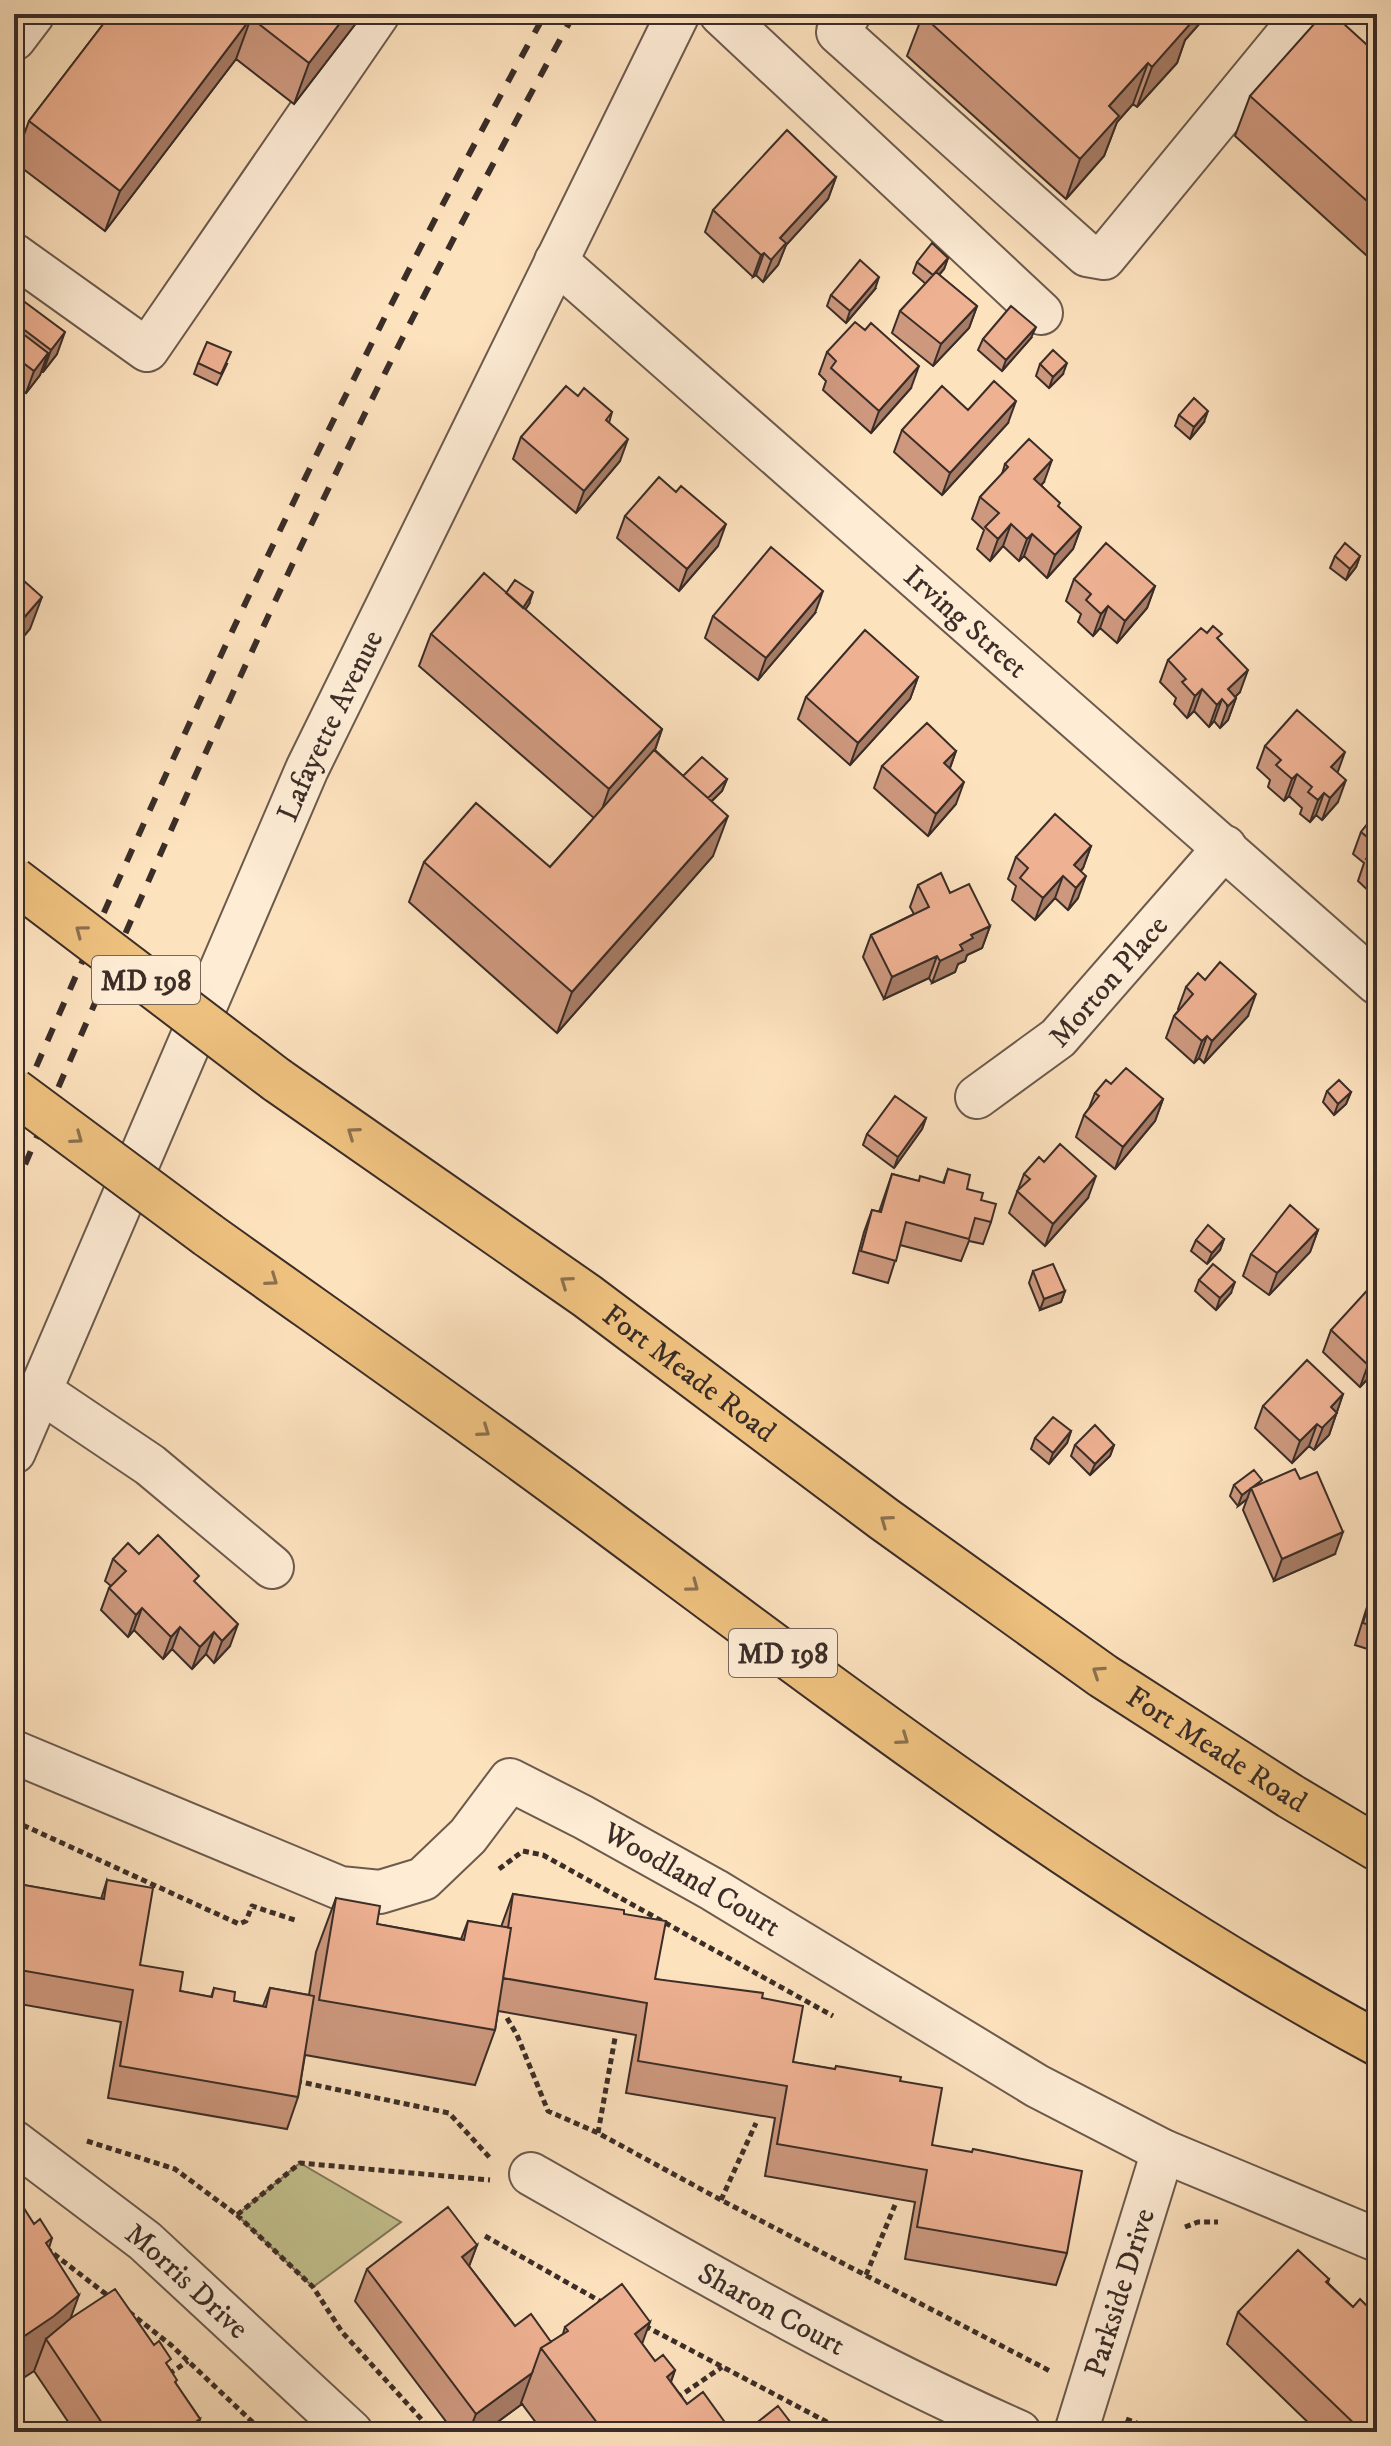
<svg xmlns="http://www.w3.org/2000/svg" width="1391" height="2446" font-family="'IM FELL DW Pica',serif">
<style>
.green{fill:#c3c28f;stroke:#7f785b;stroke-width:2}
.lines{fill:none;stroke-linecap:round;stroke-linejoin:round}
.minor-casing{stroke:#6c5a4d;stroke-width:46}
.major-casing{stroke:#3b2d27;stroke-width:48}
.path{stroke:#3b2d27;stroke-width:5;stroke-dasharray:6 4;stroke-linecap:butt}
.minor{stroke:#feecd5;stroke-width:42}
.major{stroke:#eec17f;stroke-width:44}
.rail{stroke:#3b2d27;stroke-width:6;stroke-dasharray:14 14;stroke-linecap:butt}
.major-bridge-casing{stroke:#3b2d27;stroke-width:48;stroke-linecap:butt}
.major-bridge{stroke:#eec17f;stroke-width:44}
.wall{fill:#cd987e;stroke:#3b2d27;stroke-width:2}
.shaded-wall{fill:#a77c66;stroke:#3b2d27;stroke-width:2}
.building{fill:#eeb192;stroke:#3b2d27;stroke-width:2}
.oneway{stroke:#8c704f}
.labels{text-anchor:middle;stroke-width:6;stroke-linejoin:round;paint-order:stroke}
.shield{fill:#feecd5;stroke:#76665b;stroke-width:2}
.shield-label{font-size:28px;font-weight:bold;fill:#3b2d27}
.street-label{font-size:30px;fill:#3b2d27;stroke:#feecd5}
</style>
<rect width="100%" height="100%" fill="#fde2be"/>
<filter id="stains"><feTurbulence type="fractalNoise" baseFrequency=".0025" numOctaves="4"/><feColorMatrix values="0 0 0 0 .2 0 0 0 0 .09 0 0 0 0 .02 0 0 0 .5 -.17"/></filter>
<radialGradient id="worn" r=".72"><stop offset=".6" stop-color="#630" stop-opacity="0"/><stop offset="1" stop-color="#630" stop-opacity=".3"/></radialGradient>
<path class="green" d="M300,2163L401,2222L313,2287L237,2215Z"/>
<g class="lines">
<g class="minor-casing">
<g id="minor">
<path d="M721,14L1041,313"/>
<path d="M849,14L838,32L1087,255L1104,258L1298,22L1289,14"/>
<path d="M14,39L33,14"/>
<path d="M14,255L147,350L378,14"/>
<path id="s1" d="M556,261L1377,983"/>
<path id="s2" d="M977,1097L1058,1038L1225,847"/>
<path d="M40,1391L150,1465L272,1567"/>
<path id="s3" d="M14,1452L307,769L678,14"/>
<path id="s4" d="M14,1752L340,1888L380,1892L423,1879L468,1836L510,1780L583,1817L714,1890L1037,2086L1163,2151L1377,2240"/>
<path id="s5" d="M14,2142L145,2241L351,2432"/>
<path id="s6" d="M531,2174C691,2265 851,2358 1019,2432"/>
<path id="s7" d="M1076,2432L1163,2151"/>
</g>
</g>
<g class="major-casing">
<g id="major">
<path id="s8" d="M277,1080L587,1296L884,1519L1103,1676L1290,1796L1377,1848"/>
<path d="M208,1235C344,1332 481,1427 614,1527C860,1710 1106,1897 1377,2043"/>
</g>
</g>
<path class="path" d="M14,1821L239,1924L246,1921L252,1906L298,1921
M499,1869L523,1851L543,1855L833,2016
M507,2018L517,2035L548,2111L598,2133L721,2200L1050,2371
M296,2081L449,2113L491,2159
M598,2133L615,2038
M87,2141L175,2169L237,2215L300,2163L490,2180
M721,2200L756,2123
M237,2215L313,2287L342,2332L433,2432
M1185,2227L1198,2222H1218
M485,2236L605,2304
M46,2248L111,2298
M866,2275L895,2205
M129,2312L171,2345L263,2432
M645,2326L846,2432
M169,2374L188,2361
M677,2398L722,2367
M1126,2419L1161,2432"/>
<use href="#minor" class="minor"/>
<use href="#major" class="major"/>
<path class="rail" d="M14,1118C176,743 347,372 545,14
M14,1190C131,919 248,649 379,385C441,260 507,137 574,14"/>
<g class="major-bridge-casing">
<path id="major-bridge" d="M14,880L277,1080
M14,1091L208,1235"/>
</g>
<use href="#major-bridge" class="major-bridge"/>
</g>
<path class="wall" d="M111,14H363L294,104L236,59L105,231L14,162L29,121Z
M923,14H1208L1185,40L1177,63L1137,107L1133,104L1117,122L1104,156L1066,199L907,56Z
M1377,54V265L1235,136L1250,96Z
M836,177L828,199L786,245L778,265L763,282L756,275L753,277L705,232L713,210Z
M948,258L944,269L939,275L977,306L969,328L933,366L892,333L900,311L926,284L913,273L917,262Z
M875,289L846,323L827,306L831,295Z
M14,294L57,354L43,372L41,371L40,375L26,393L14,384Z
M1031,338L1002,371L978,350L983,339Z
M827,352L911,388L871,433L823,390L826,381L819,374Z
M198,363L227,364L217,385L194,374Z
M1040,364L1063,374L1049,388L1036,376Z
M578,396L612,412L609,423L620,461L576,513L513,459L521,437Z
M968,410L1008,423L942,495L894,452L902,430Z
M1179,415L1204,422L1190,439L1175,426Z
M1005,464L1044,482L1041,485L1059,507L1081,527L1073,549L1047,578L1024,556L1019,561L1003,546L990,561L977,549L984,530L972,519L980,497L1002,474Z
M676,492L718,546L679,591L617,538L625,516Z
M1335,556H1360L1356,567L1346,580L1330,568Z
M1074,579L1155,586L1147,608L1117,643L1100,628L1093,636L1078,622L1081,614L1066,601Z
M529,604L525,610L662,729L655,750L683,776L727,779L722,791L712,801L713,856L557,1033L409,902L424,862L550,867L594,818L419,666L431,634Z
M815,613L758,680L705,638L713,616Z
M1207,633L1219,640L1240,692L1235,697L1236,698L1228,720L1220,728L1214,721L1209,727L1194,711L1187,718L1174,704L1176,698L1160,682L1168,660Z
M918,677L910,699L850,765L798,719L806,697Z
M1265,746L1337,772L1338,802L1322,820L1316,815L1310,822L1300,814L1302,808L1289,796L1284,801L1268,787L1270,780L1257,768Z
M956,751L950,768L956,804L928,836L874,788L882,766Z
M1377,812V891L1373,895L1358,881L1364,863L1353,854L1361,832Z
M1091,846L1083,868L1081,871L1078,898L1068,910L1055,898L1035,920L1012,900L1016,886L1008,879L1016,857Z
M918,885L950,893L990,926L982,948L967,955L965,961L958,964L955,972L932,983L929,978L884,999L863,957L871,935L914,914L910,907Z
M1186,987L1248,1016L1204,1063L1199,1058L1194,1063L1166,1038L1174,1016L1179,1010L1178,1009Z
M1111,1084L1163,1099L1155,1121L1115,1169L1076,1137L1084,1115L1089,1108L1095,1093Z
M1327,1091L1351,1092L1346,1104L1334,1115L1323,1102Z
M926,1118L922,1129L894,1168L863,1145L867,1134Z
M948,1169L967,1189L981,1200L991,1222L983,1244L969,1241L961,1261L900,1245L888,1283L853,1273L864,1232L872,1210L879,1212L892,1174L918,1181L943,1183Z
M1024,1174L1088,1198L1045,1246L1009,1213Z
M1318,1230L1310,1252L1269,1295L1243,1276L1251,1254Z
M1224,1239L1220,1250L1207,1264L1191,1251L1196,1240Z
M1033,1271L1065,1291L1061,1302L1040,1310L1029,1283Z
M1199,1280L1231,1293L1216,1310L1195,1291Z
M1377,1288V1371L1376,1370L1360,1387L1323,1352L1331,1330Z
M1343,1394L1329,1435L1314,1450L1309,1446L1292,1463L1255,1428L1263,1406Z
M1071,1431L1067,1443L1049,1464L1031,1449L1035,1438Z
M1075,1445H1114L1110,1456L1090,1475L1071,1456Z
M1260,1484L1335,1554L1274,1581L1243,1510L1247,1499L1238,1506L1230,1496L1234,1485Z
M113,1559L196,1583L230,1646L214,1663L206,1654L192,1669L172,1649L163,1659L134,1630L128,1637L101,1610L109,1588L111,1586L105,1581Z
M1377,1575V1652L1355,1645Z
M14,1863L18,1884L101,1899L107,1880L140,1965L180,1991L211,1997L214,1988L234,2001L263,2006L270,1988L309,1995L316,1952L336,1898L377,1924L461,1939L468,1921L501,1927L513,1894L624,1914L655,1979L762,1998L793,2062L900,2081L932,2145L1067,2253L1056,2285L905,2259L915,2202L765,2176L775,2118L626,2093L636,2035L498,2011L495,2030L475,2085L305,2055L298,2097L287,2129L108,2098L121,2022L14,2003Z
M20,2207L34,2224L52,2238L49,2248L71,2318L169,2367L176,2384L200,2419L195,2432H75L34,2371Z
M477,2245L469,2266L515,2326L551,2342L563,2334L565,2327L642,2344L655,2361L675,2370L671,2382L687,2404L727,2432H543L522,2404L484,2432H454L355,2301L367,2269Z
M1329,2279L1328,2283L1353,2307L1376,2315L1372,2327L1377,2432H1318L1227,2344L1238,2312Z"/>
<path class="shaded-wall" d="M347,14H363L294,104L309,63Z
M1186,14H1208L1185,40L1177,63L1137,107L1152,67Z
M251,18L236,59L105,231L120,191Z
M1148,63L1133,104L1117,122L1104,156L1066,199L1080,159L1109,106Z
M836,177L828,199L786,245L778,265L763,282L780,238Z
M764,253L756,275L753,277L761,255Z
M948,258L944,269L929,286L933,275Z
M879,277L875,289L846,323L850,311Z
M977,306L969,328L933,366L941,344Z
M1036,327L1031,338L1002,371L1006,360Z
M65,332L57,354L43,372L51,350Z
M48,353L40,375L26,393L34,371Z
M1067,363L1063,374L1049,388L1053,377Z
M919,366L911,388L871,433L879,411Z
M1016,401L1008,423L942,495L950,473Z
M1208,411L1204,422L1190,439L1194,427Z
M628,439L620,461L576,513L584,491Z
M1052,460L1044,482L1026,501L1034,479Z
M726,524L718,546L679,591L687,569Z
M1011,524L1003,546L990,561L998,539Z
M1081,527L1073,549L1047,578L1055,555Z
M1032,534L1024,556L1019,561L1027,539Z
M1360,556L1356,567L1346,580L1350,569Z
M1155,586L1147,608L1117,643L1125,621Z
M823,591L815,613L758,680L766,658Z
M533,592L529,604L519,619L523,608Z
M42,597L30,629L14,648V629Z
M1108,606L1100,628L1093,636L1101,614Z
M1248,670L1240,692L1227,705L1228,689Z
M918,677L910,699L850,765L858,743Z
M1202,689L1194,711L1187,718L1195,696Z
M1236,698L1228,720L1220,728L1228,706Z
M1222,699L1214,721L1209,727L1217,705Z
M662,729L651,761L598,821L609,789Z
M956,751L948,773L944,763Z
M1345,752L1337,774L1331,767Z
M1297,774L1289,796L1284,801L1292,779Z
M727,779L722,791L698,814L702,803Z
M1346,780L1338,802L1322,820L1330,798Z
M964,782L956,804L928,836L936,814Z
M1324,793L1316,815L1310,822L1318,800Z
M728,816L713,856L557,1033L572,992Z
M1091,846L1083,868L1070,883L1074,865Z
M1063,876L1055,898L1035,920L1043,898Z
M1086,876L1078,898L1068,910L1076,888Z
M990,926L982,948L967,955L965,961L958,964L955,972L932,983L940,961L971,935Z
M937,956L929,978L884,999L892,977Z
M1256,994L1248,1016L1204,1063L1212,1041Z
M1207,1036L1199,1058L1194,1063L1202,1041Z
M1351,1092L1346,1104L1334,1115L1338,1104Z
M1163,1099L1155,1121L1115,1169L1123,1147Z
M926,1118L922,1129L894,1168L898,1157Z
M1096,1176L1088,1198L1045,1246L1053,1224Z
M1318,1230L1310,1252L1269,1295L1277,1273Z
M1224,1239L1220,1250L1207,1264L1212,1253Z
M1235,1282L1231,1293L1216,1310L1220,1298Z
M1065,1291L1061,1302L1040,1310L1044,1299Z
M1377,1355L1376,1370L1360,1387L1368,1365Z
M1343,1394L1329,1435L1314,1450L1331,1407Z
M1317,1424L1309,1446L1292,1463L1300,1441Z
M1071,1431L1067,1443L1049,1464L1053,1453Z
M1114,1445L1110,1456L1090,1475L1095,1464Z
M1251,1488L1247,1499L1238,1506L1242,1495Z
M1343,1532L1335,1554L1274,1581L1282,1559Z
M142,1608L134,1630L128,1637L136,1615Z
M238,1624L230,1646L214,1663L222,1641Z
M180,1627L172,1649L163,1659L171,1637Z
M214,1632L206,1654L192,1669L200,1647Z
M477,2245L465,2277L462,2257Z
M79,2295L59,2350L46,2339L34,2371L14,2384V2343Z
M650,2322L630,2377L635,2334Z
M675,2370L655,2425L667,2377Z
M532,2373L521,2403L522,2404L484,2432H469L476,2414Z
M200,2419L195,2432H180Z
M1377,2421V2432H1367Z"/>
<path class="building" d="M111,14H347L309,63L251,18L120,191L29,121Z
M923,14H1186L1184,16L1191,23L1152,67L1148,63L1109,106L1119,116L1080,159L922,15Z
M1323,14H1333L1377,54V210L1250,96Z
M787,130L836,177L780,238L786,243L771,260L764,253L761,255L713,210Z
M932,243L948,258L933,275L917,262Z
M860,260L879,277L850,311L831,295Z
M936,272L977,306L941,344L900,311Z
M14,294L65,332L51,350L14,322Z
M1011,306L1036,327L1006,360L983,339Z
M855,322L865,330L871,323L919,366L879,411L831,368L836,361L827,352Z
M14,327L48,353L34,371L14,356Z
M207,342L231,352L221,374L198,363Z
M1053,350L1067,363L1053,377L1040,364Z
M994,381L1016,401L950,473L902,430L942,386L968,410Z
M566,386L578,396L584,388L612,412L606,420L628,439L584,491L521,437Z
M1194,398L1208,411L1194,427L1179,415Z
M1029,439L1052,460L1034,479L1060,503L1058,506L1081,527L1055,555L1032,534L1027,539L1011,524L998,539L985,527L999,513L980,497L1008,467L1005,464Z
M659,477L676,492L681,486L726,524L687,569L625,516Z
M1106,543L1155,586L1125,621L1108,606L1101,614L1086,600L1091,594L1074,579Z
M1345,543L1360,556L1350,569L1335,556Z
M771,547L823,591L766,658L713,616Z
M14,572L42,597L14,629Z
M484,573L662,729L609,789L431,634Z
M515,580L533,592L523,608L506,593Z
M1213,626L1222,634L1217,638L1248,670L1228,689L1236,698L1228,706L1222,699L1217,705L1202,689L1195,696L1182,682L1186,679L1168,660L1201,628L1207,633Z
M865,630L918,677L858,743L806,697Z
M1297,710L1345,752L1331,767L1346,780L1330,798L1324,793L1318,800L1308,792L1312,787L1297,774L1292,779L1276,765L1281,760L1265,746Z
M927,723L956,751L944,763L964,782L936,814L882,766Z
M654,750L728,816L572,992L424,862L476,803L550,867Z
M702,757L727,779L708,798L683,776Z
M1377,812V845L1361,832Z
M1055,814L1091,846L1074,865L1086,876L1076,888L1063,876L1043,898L1020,878L1028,868L1016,857Z
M1377,846V869L1366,859Z
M941,873L950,893L969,884L990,926L971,935L973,938L960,945L963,950L940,961L937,956L892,977L871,935L929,907L918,885Z
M1220,962L1256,994L1212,1041L1207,1036L1202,1041L1174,1016L1193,994L1186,987L1198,973L1205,980Z
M1126,1068L1163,1099L1123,1147L1084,1115L1099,1096L1095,1093L1106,1080L1111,1084Z
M1339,1080L1351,1092L1338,1104L1327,1091Z
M895,1096L926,1118L898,1157L867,1134Z
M1060,1144L1096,1176L1053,1224L1017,1191L1030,1179L1024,1174L1039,1157L1044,1162Z
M948,1169L970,1175L967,1189L983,1193L981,1200L996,1204L991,1222L975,1218L969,1239L906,1222L896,1261L861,1251L872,1210L881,1212L892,1174L919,1181L920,1176L944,1183Z
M1290,1205L1318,1230L1277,1273L1251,1254Z
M1208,1225L1224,1239L1212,1253L1196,1240Z
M1053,1264L1065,1291L1044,1299L1033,1271Z
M1213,1264L1235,1282L1220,1298L1199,1280Z
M1373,1284L1377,1288V1355L1368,1365L1331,1330Z
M1307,1360L1343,1394L1331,1407L1337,1413L1322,1428L1317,1424L1300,1441L1263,1406Z
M1053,1417L1071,1431L1053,1453L1035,1438Z
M1095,1425L1114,1445L1095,1464L1075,1445Z
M1295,1469L1300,1479L1317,1472L1343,1532L1282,1559L1251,1488Z
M1254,1470L1262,1480L1242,1495L1234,1485Z
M158,1535L199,1576L194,1581L238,1624L222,1641L214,1632L200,1647L180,1627L171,1637L142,1608L136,1615L109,1588L126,1571L113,1559L128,1543L139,1554Z
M1377,1577V1627L1363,1623Z
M14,1863L21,1865L18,1884L104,1899L107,1880L153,1888L140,1965L183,1972L180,1991L212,1997L214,1988L235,1992L234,2001L266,2007L270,1988L314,1996L298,2097L120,2066L133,1990L14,1969Z
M513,1894L624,1910V1914L666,1921L655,1979L763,1993L762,1998L803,2006L793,2062L835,2069L836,2066L901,2077L900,2081L942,2088L932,2145L972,2152L973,2149L1082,2171L1067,2253L917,2227L927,2170L777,2144L787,2086L638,2061L647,2003L503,1978L511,1928H508Z
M336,1898L380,1906L377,1924L464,1940L468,1921L511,1928L495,2030L319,2000Z
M14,2198L20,2207L22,2205L34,2224L40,2219L52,2238L46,2243L79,2295L54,2316L14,2343Z
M448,2207L477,2245L462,2257L515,2326L531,2314L551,2342L541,2348L532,2373L476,2414L367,2269Z
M1298,2250L1329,2279L1326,2282L1353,2307L1360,2299L1376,2315L1369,2323L1377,2332V2421L1367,2432H1363L1238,2312Z
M622,2284L650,2322L635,2334L655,2361L663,2355L675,2370L667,2377L687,2404L703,2392L729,2428L723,2432H604L541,2348L568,2331L565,2327Z
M115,2289L154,2345L159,2341L171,2359L166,2363L177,2380L175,2382L200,2419L180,2432H108L46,2339L71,2318Z
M778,2406L798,2432H745Z"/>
<defs><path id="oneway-chevron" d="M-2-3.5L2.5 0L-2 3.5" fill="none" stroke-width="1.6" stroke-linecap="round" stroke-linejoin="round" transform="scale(2)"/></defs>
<g class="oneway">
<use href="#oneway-chevron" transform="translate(81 931) rotate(-143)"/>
<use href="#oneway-chevron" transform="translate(353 1133) rotate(-145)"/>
<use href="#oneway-chevron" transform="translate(77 1138) rotate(36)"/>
<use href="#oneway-chevron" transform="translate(272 1280) rotate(35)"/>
<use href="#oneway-chevron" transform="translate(566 1282) rotate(-145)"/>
<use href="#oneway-chevron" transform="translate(484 1431) rotate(35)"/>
<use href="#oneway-chevron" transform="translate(886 1521) rotate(-144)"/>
<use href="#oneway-chevron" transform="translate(693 1586) rotate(37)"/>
<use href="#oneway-chevron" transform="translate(1098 1672) rotate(-146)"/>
<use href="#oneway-chevron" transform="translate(903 1739) rotate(35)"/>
</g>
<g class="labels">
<g class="shield">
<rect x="92" y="956" width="108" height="48" rx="6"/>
<rect x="729" y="1629" width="108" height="48" rx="6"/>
</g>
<g class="shield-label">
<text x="146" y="990">MD 198</text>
<text x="783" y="1663">MD 198</text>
</g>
<g class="street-label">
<text dy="10" stroke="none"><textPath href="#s1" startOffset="546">Irving Street</textPath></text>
<text dy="10" stroke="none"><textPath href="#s3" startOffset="792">Lafayette Avenue</textPath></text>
<text dy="10" stroke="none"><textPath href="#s2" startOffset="176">Morton Place</textPath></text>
<text dy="10" stroke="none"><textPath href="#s8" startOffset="506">Fort Meade Road</textPath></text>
<text dy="10" stroke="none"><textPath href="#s8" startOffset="1154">Fort Meade Road</textPath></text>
<text dy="10" stroke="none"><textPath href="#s4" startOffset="778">Woodland Court</textPath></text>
<text dy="10" stroke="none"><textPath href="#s5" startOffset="222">Morris Drive</textPath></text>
<text dy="10" stroke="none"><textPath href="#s7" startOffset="146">Parkside Drive</textPath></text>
<text dy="10" stroke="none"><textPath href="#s6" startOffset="276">Sharon Court</textPath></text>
</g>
</g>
<rect width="1391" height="2446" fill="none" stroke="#fde2be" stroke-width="48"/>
<rect x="16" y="16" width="1359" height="2414" fill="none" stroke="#3b2d27" stroke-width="4"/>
<rect x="24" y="24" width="1343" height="2398" fill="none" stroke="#3b2d27" stroke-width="2"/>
<rect width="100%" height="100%" filter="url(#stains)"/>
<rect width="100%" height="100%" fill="url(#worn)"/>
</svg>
